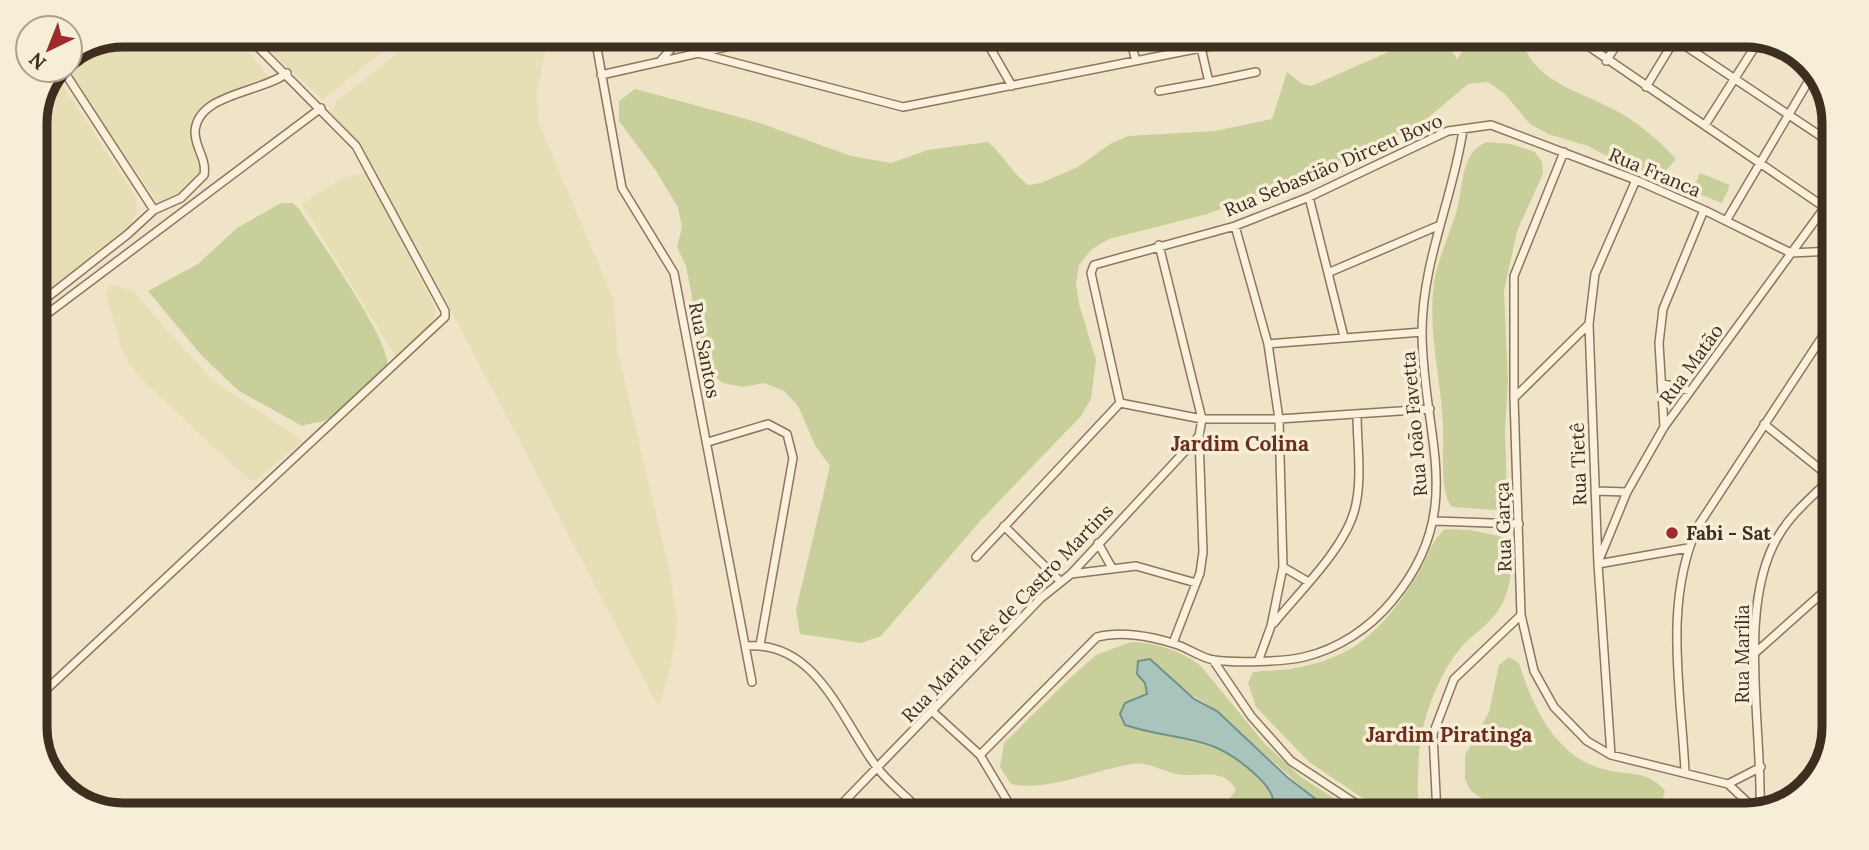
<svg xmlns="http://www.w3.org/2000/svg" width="1869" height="850" font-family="Lora,serif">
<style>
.farmland{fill:#e6deb5}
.green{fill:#c9cf9b}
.water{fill:#a9c4bc;stroke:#6f938a;stroke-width:2}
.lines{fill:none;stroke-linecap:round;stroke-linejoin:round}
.street-casing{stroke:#8d765c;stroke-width:10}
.street{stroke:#faf1dc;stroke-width:7}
.poi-dot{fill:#9e2a2b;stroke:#f7eed8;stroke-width:2.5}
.labels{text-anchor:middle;stroke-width:7;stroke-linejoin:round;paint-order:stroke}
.street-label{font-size:19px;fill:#3d2e20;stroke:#f7eed8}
.poi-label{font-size:19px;font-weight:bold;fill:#3d2e20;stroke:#f7eed8;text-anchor:start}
.neighbourhood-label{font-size:21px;font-weight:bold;fill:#6b2e1e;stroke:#f7eed8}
.rim{fill:none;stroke:#3d2e20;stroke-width:9}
</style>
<rect width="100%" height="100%" fill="#f0e4c8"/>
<path class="farmland" d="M123,35H233L270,78L214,99L203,108L197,117L193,137L202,165L201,173L177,195L158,203L66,70H70V57Z
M254,36H402L323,100Z
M419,36L548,37L537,92L539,124L613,298L618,353L670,574L677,619L675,646L663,695L658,706L463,333L363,150L332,113L336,102Z
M55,74L136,197L137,210L132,225L35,301V117Z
M365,172L437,311L429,327L395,356L302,204L340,179Z
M110,285L132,290L212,380L303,441L256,480H249L145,383L129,364L122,350L106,293Z"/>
<path class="green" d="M1406,40H1444L1457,59L1471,41H1522C1536,83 1577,90 1613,109C1637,121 1658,140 1676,159L1663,174L1642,175L1588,146L1548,134L1530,124L1505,94L1488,82L1468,84L1422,123L1321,173L1207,214L1109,239L1092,249L1079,265L1076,284L1079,304L1096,360L1091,399L1081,416L981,520L881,636L861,643L800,634L796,610L830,466L815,445L798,406L784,391L764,383L743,387L723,383L706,370L686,266L677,247L682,227L678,207L656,171L619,121V101L635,89L757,122L851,156L891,163L928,150L988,142C1004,156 1011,172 1028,185L1041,183L1078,167L1110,144L1128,136L1215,131L1272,119L1287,72L1302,84L1311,86L1384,54Z
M1487,142L1511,144L1535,152L1542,162L1543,174L1517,231L1504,291L1508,381L1505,430L1507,490L1506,502L1497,510L1452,507C1439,491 1444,447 1443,425C1441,380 1429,337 1433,292C1435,261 1451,235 1458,205C1463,182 1462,151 1487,142Z
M1700,173L1730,185L1722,203L1692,191Z
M281,203H293L299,209C315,234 393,344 387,366C369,384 351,408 328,419C319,424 311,422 302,426L239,391L202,356L148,291L198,264L237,228Z
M1445,529L1469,530L1504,537C1517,561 1511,597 1493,617C1483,629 1468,638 1459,650C1447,665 1437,685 1431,702C1416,740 1418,773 1418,813L1382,811L1309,762L1256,707L1248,683L1253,672C1265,670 1277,671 1290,669C1355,658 1380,632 1415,579C1426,563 1430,542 1445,529Z
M1131,642C1155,642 1181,651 1200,665L1265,744L1301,777L1357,813H1334L1325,807L1207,704L1184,691L1145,683L1147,695L1137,729C1184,735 1221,743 1257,776C1268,786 1276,797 1274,813H1199C1216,808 1227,806 1236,789C1222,769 1206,776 1184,775C1166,774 1150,761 1132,764C1095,770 1047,792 1011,784L1000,767L1004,743L1068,680L1096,655Z
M1509,657L1519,663C1532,706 1557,760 1607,770C1631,776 1648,770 1665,791L1658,813L1503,814L1470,790L1465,779V755L1489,712L1499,665Z"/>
<path class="water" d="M1150,659L1194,699L1217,711L1287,777L1334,813H1274C1276,797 1268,786 1256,775C1209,731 1180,743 1125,725L1120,714L1125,703L1147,694L1145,683L1137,674L1138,661Z"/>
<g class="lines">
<g class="street-casing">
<path id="street" d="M595,37L622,188L674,273L752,682
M985,39L1012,86
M1130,39L1136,61
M1581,41L1833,213
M1678,41L1834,145
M1201,48L1209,82L1256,72
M698,53L903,107L1241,40
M661,60L682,37
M1606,61L1619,41
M63,70L154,210L181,198L204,175C207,159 195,148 195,132C197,93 262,93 287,73
M601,75L766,38
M1646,87L1674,41
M1159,91L1209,82
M1705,125L1758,42
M1564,152L1514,276V398L1521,615L1534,671L1554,707L1587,741L1611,755L1728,784L1758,812
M1309,197L1344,337
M1726,221L1815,70
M1235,226L1268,344L1279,419L1283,567L1271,626L1259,659
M1159,245L1202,419L1199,436L1203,552L1200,573L1173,643
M1330,272L1440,225
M35,307L128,234L154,210
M35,323L321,108
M1821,339L1831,346
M1268,344L1422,332
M1661,383L1690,391
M1514,398L1589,324
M1120,403L1091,273L1094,265L1235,226L1309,197L1448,131L1491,125L1636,180L1704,210L1791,253L1832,251
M1120,403L1202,419H1279L1430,409
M1764,424L1830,477
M1664,427L1659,343L1663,309L1704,210
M708,442L768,424L787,434L793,458L760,645
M1595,491L1627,492
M1435,521L1519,524
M1004,526L1060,581
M1098,543L1112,568
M976,557L1120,403
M1599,560L1627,492L1664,427L1833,196
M1598,564L1688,548
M1283,567L1307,581
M1071,574L1136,566L1196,583
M1274,623C1299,592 1343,550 1354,512C1363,482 1357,445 1357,414
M746,646C816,640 841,719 876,766C888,783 907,796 921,812
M1755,653L1829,587
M1213,660L1251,716L1291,761L1370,813
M35,700L445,317V311L356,146L247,36
M933,712L980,755L1014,812
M980,755L1097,637C1121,631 1151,636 1175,644C1188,648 1201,658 1214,660C1235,663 1284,662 1304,657C1338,649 1370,628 1392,601C1469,509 1422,436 1422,332C1422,262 1453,198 1463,130
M1611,755L1598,564L1589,324L1595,274L1636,180
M1685,771C1681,690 1663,602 1698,526L1832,322
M1728,784L1761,767
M835,811L1041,598L1071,574L1199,436
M1760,811C1763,730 1736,604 1779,535C1792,513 1812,497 1830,479
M1437,814L1433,734L1454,679L1521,615"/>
</g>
<use href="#street" class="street"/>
</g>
<circle class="poi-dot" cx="1672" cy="533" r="7"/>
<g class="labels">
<g class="street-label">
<text transform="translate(1333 165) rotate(-23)" y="7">Rua Sebastião Dirceu Bovo</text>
<text transform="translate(1655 172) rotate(23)" y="7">Rua Franca</text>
<text transform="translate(705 350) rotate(79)" y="7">Rua Santos</text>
<text transform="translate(1691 364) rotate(-54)" y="7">Rua Matão</text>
<text transform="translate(1414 424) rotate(-95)" y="7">Rua João Favetta</text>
<text transform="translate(1578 464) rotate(-92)" y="7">Rua Tietê</text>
<text transform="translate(1503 527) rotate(-92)" y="7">Rua Garça</text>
<text transform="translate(1007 613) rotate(-46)" y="7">Rua Maria Inês de Castro Martins</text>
<text transform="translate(1742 654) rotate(-90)" y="7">Rua Marília</text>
</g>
<g class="poi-label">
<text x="1686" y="540">Fabi - Sat</text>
</g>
<g class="neighbourhood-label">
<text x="1240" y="451">Jardim Colina</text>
<text x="1449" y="742">Jardim Piratinga</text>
</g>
</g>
<path d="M0 0H1869V850H0ZM123 47H1746A76 76 0 0 1 1822 123V727A76 76 0 0 1 1746 803H123A76 76 0 0 1 47 727V123A76 76 0 0 1 123 47Z" fill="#f7eed8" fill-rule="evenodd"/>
<path class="rim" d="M123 47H1746A76 76 0 0 1 1822 123V727A76 76 0 0 1 1746 803H123A76 76 0 0 1 47 727V123A76 76 0 0 1 123 47Z"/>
<g transform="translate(49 49) rotate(223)"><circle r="33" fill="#f7eed8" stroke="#ada18e" stroke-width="2"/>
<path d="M0-5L12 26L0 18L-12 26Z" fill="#9e2a2b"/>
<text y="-10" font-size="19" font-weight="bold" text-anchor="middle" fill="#3d2e20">N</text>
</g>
</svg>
